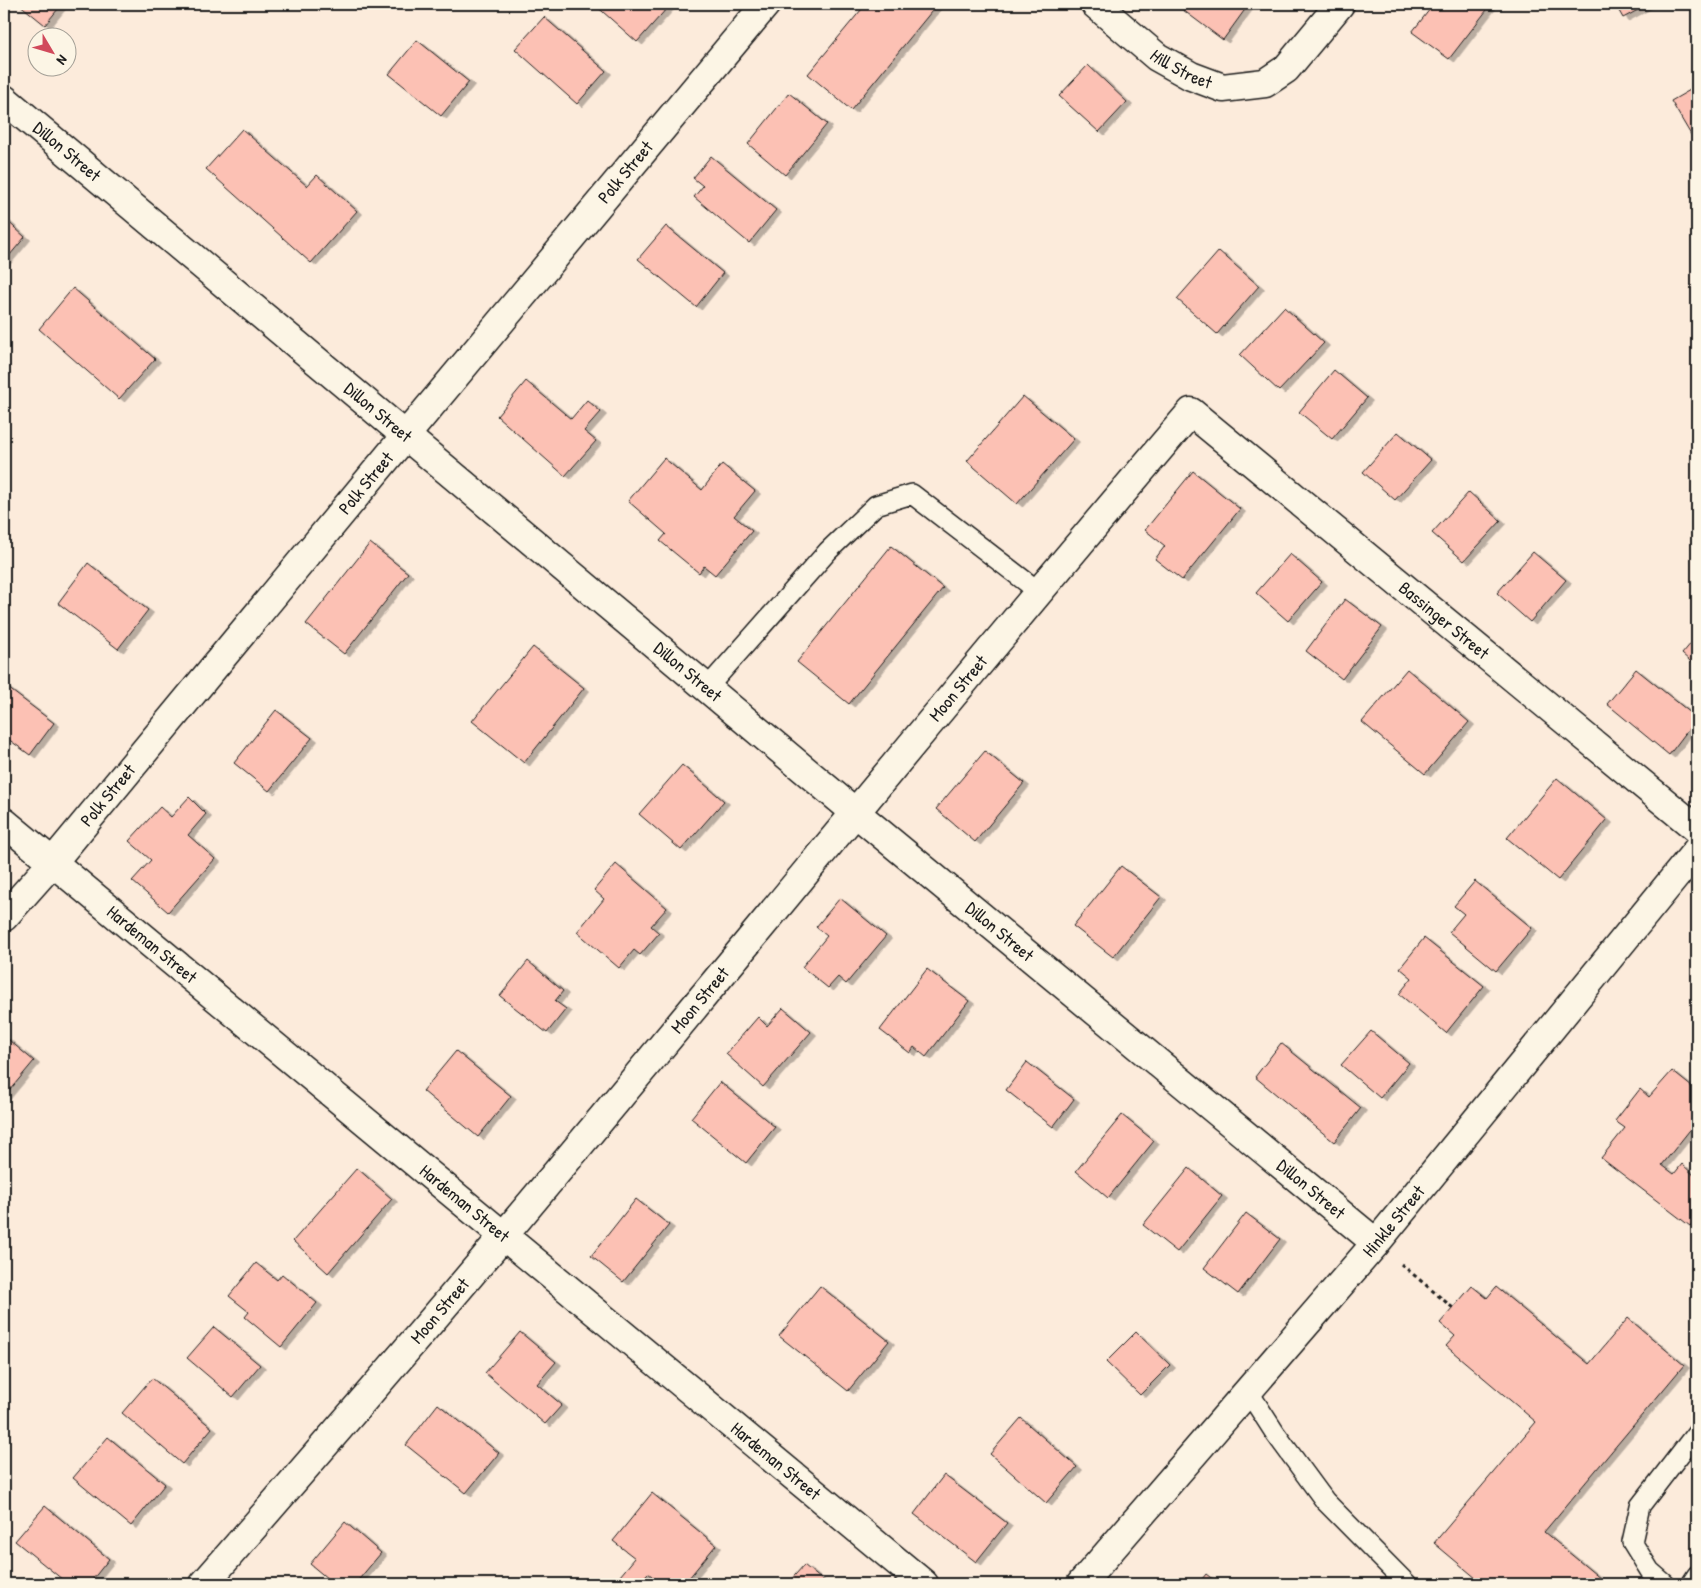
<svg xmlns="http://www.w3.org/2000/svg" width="1701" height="1588" font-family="'Patrick Hand',sans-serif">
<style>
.building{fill:#fcc1b4;stroke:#1c1c1c;filter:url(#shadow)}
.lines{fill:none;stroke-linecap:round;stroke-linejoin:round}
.lane-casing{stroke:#1c1c1c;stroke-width:22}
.street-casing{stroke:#1c1c1c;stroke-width:31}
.path{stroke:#1c1c1c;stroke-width:3;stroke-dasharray:4 4;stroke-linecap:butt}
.lane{stroke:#fcf5e5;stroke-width:19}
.street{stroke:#fcf5e5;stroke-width:28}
.labels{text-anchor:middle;stroke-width:4;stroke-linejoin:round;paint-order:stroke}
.street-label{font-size:18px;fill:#1c1c1c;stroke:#fcf5e5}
</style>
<defs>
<filter id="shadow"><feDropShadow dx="5.5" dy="3" stdDeviation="0" flood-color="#0004"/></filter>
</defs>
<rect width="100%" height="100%" fill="#fcebdb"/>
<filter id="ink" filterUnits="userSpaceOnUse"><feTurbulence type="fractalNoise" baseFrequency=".02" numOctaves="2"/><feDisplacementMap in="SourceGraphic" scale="10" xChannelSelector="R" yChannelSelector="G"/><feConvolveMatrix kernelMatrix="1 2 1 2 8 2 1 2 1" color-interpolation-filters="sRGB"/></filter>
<g filter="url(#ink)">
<path class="building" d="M19,4H62L45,25Z
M594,4H664L668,7L637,42Z
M866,4H933L936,6L851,110L808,74Z
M1181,4H1249L1223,40L1179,7Z
M1434,4H1487L1490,6L1449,59L1412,32Z
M1615,4H1649L1623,18Z
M544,17L606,71L577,104L515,49Z
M417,40L469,82L441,116L389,74Z
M1088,65L1127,102L1099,132L1059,96Z
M1697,86V145L1671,101Z
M789,93L827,124L785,175L748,144Z
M242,129L307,186L317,175L357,211L311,263L206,169Z
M711,156L776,210L749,243L694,197L703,186L693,178Z
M4,218L25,237L4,262Z
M666,226L723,273L696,307L638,259Z
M1219,251L1259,286L1217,334L1177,299Z
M73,288L155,359L119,399L39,329Z
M1284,307L1324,343L1279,391L1240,355Z
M1334,370L1367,398L1332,439L1299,412Z
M526,381L571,419L587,400L601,412L584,431L596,441L565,476L497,416Z
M1023,396L1074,439L1017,504L967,461Z
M1398,432L1431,460L1395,500L1363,472Z
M664,458L702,490L722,464L755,491L734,516L752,531L715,575L704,566L699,573L660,541L666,534L628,501Z
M1193,471L1240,509L1182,580L1155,559L1165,546L1145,530Z
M1469,492L1501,521L1464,561L1432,533Z
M370,543L408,573L344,654L306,624Z
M891,546L943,588L849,704L797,662Z
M1533,552L1566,580L1530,622L1497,593Z
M1290,554L1322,582L1288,621L1256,593Z
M88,563L148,610L118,649L58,603Z
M1345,599L1382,627L1342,679L1306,651Z
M1697,636V667L1682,654Z
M533,647L584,688L524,763L472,721Z
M1407,669L1469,722L1425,774L1362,722Z
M1636,669L1697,718L1669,755L1607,704Z
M4,685L54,723L30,755L4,736Z
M276,710L312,738L269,791L234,763Z
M985,751L1024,783L975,842L936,809Z
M682,765L724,801L681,850L639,814Z
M1557,778L1607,820L1558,880L1507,838Z
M189,797L206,814L188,835L215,859L168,912L132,881L151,860L129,841L160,807L171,817Z
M616,864L667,908L651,926L659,933L640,955L634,950L619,968L577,932L604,899L594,890Z
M1121,866L1161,897L1113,957L1073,926Z
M1475,881L1532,928L1496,971L1449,932L1464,914L1454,906Z
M840,898L886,936L846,984L838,977L828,988L802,967L827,936L816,927Z
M1424,938L1484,986L1446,1033L1399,994L1412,978L1400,968Z
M528,961L563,991L555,1001L566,1009L547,1033L500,996Z
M927,969L969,1001L926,1057L914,1047L910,1053L880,1030Z
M783,1008L811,1032L763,1087L726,1054L758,1017L767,1026Z
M1371,1031L1409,1063L1380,1098L1341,1065Z
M4,1036L34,1061L4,1097Z
M1281,1043L1361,1108L1334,1142L1255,1077Z
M456,1051L511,1096L478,1137L423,1091Z
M1027,1062L1074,1099L1053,1127L1006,1090Z
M1672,1071L1697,1091V1121L1662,1165L1674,1174L1682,1164L1697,1178V1217L1690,1226L1601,1158L1625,1128L1615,1121L1640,1089L1649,1097Z
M720,1082L775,1127L746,1163L691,1118Z
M1122,1115L1154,1141L1108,1198L1076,1171Z
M357,1168L392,1199L328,1273L293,1241Z
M1189,1168L1222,1196L1177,1252L1143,1225Z
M636,1199L669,1225L623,1282L591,1256Z
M1246,1213L1280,1239L1238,1294L1204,1268Z
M256,1263L277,1280L282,1274L317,1303L281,1347L245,1317L249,1312L229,1296Z
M820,1286L889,1341L848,1391L779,1336Z
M1472,1286L1487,1298L1496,1287L1589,1364L1628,1318L1684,1365L1544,1532L1607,1584H1483L1434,1543L1536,1422L1446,1346L1455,1336L1440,1323Z
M214,1327L260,1365L233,1397L187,1358Z
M520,1332L556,1362L537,1384L562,1405L545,1424L485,1373Z
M1136,1332L1170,1365L1140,1395L1106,1362Z
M152,1378L212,1428L182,1464L122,1413Z
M438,1404L499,1453L466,1493L406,1445Z
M1021,1418L1077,1467L1046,1503L990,1454Z
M108,1437L165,1484L131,1526L73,1478Z
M944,1475L1007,1523L976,1562L914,1514Z
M652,1493L716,1545L684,1584H662L648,1573L638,1584H629L620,1576L635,1558L613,1541Z
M45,1506L109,1559L89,1584H68L15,1541Z
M345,1522L381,1553L355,1584H334L310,1564Z
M804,1565L827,1584H787Z
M1206,1574L1219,1584H1198Z"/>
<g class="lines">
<g class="lane-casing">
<path id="lane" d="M707,688L828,551L876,505L912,494L1038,591
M1248,1391L1275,1433L1325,1501L1407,1584
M1665,1584L1650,1571L1632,1542L1640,1506L1697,1432
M1691,1584L1697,1575"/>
</g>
<g class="street-casing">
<g id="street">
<path id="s1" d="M1095,4L1157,57L1191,76L1223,88L1265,83L1286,69L1340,4"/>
<path id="s2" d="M4,99L856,813L1376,1243"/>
<path id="s3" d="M4,822L924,1584"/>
<path id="s4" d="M4,917L52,863L406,435L766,4"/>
<path id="s5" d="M204,1584C305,1468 406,1352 505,1234C735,961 959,683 1191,412L1697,829"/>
<path id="s6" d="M1081,1584L1376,1243L1697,850"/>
</g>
</g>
<path class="path" d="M1401,1264L1453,1308"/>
<use href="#lane" class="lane"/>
<use href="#street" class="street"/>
</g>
</g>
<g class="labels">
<g class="street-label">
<text dy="6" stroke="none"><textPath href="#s1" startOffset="109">Hill Street</textPath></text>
<text dy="6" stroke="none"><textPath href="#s2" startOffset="82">Dillon Street</textPath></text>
<text dy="6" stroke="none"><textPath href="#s4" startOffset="970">Polk Street</textPath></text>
<text dy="6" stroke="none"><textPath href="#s2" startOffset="488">Dillon Street</textPath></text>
<text dy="6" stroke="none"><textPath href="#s4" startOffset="565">Polk Street</textPath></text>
<text dy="6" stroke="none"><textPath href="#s5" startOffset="1860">Bassinger Street</textPath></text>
<text dy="6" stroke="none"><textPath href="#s2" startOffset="892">Dillon Street</textPath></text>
<text dy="6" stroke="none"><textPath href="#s5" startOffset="1171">Moon Street</textPath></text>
<text dy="6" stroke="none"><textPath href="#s4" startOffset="160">Polk Street</textPath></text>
<text dy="6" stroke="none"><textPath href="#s2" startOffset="1298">Dillon Street</textPath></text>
<text dy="6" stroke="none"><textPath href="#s3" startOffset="192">Hardeman Street</textPath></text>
<text dy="6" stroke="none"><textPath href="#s5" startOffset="766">Moon Street</textPath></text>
<text dy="6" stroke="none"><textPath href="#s2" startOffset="1702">Dillon Street</textPath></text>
<text dy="6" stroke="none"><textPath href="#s3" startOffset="598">Hardeman Street</textPath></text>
<text dy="6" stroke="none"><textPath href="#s6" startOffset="479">Hinkle Street</textPath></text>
<text dy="6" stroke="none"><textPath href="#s5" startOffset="361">Moon Street</textPath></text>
<text dy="6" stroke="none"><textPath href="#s3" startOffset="1002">Hardeman Street</textPath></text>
</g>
</g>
<rect width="1701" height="1588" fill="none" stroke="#fcf5e5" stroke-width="20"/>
<rect x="10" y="10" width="1681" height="1568" fill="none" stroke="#1c1c1c" stroke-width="2" filter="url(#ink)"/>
<g transform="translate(52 52) rotate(128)"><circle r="24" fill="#fcf5e5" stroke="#a29e95"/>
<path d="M0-4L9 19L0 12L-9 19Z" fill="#d1495b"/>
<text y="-8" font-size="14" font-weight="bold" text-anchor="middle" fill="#1c1c1c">N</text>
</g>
</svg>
